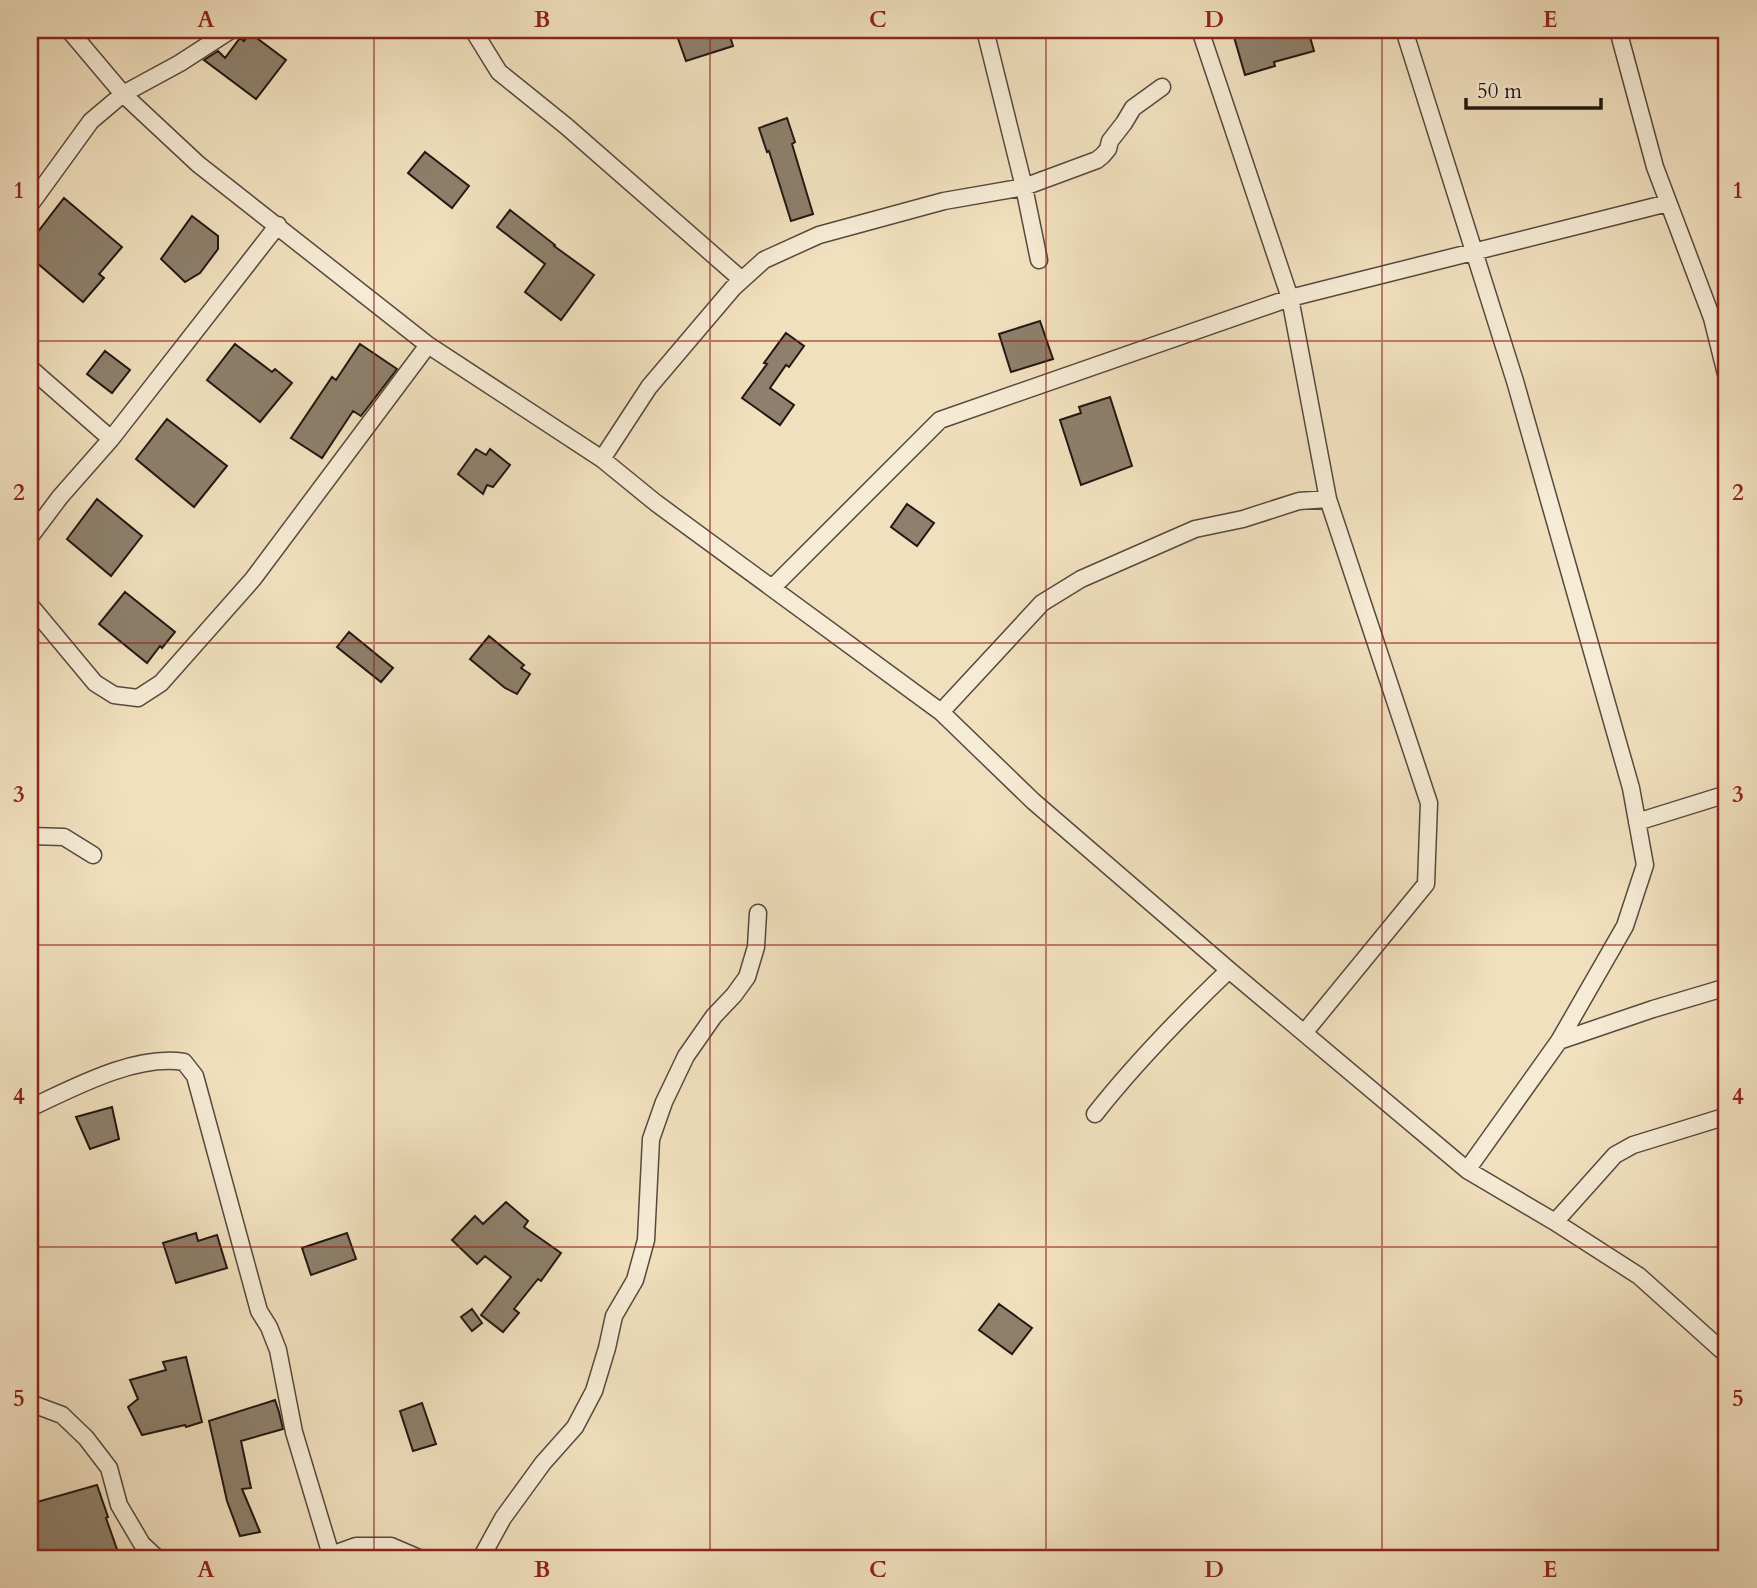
<svg xmlns="http://www.w3.org/2000/svg" width="1757" height="1588" font-family="Cardo,serif">
<style>
.building{fill:#8e806c;stroke:#231713;stroke-width:2}
.lines{fill:none;stroke-linecap:round;stroke-linejoin:round}
.street-casing{stroke:#56493e;stroke-width:19}
.street{stroke:#f6ebd5;stroke-width:16}
.grid{fill:none;stroke:#8f2418;stroke-width:2;stroke-opacity:0.55}
.neatline{fill:none;stroke:#8f2418;stroke-width:2.5}
.grid-label{font-size:23px;text-anchor:middle;font-weight:bold;fill:#8f2418}
</style>
<rect width="100%" height="100%" fill="#f1e0be"/>
<filter id="stains"><feTurbulence type="fractalNoise" baseFrequency=".00286" numOctaves="4"/><feColorMatrix values="0 0 0 0 .2 0 0 0 0 .09 0 0 0 0 .02 0 0 0 .5 -.17"/></filter>
<radialGradient id="worn" r=".72"><stop offset=".6" stop-color="#630" stop-opacity="0"/><stop offset="1" stop-color="#630" stop-opacity=".3"/></radialGradient>
<path class="building" d="M686,30H728L733,46L686,61L676,33Z
M1232,30H1308L1314,51L1274,62L1275,66L1245,75Z
M250,33L286,60L256,99L204,60L218,51L225,58L240,38L244,41Z
M787,118L795,142L792,144L813,214L791,221L769,151L767,152L759,128Z
M425,152L469,186L452,208L408,173Z
M64,198L122,247L99,274L104,278L83,302L30,257V242Z
M510,210L555,245L554,246L594,275L561,320L525,292L545,264L497,227Z
M192,216L218,236V249L200,273L185,282L161,259Z
M1040,321L1053,359L1011,372L999,334Z
M786,333L804,346L789,367L786,365L770,388L794,405L780,425L742,398L767,364L764,363Z
M235,344L272,372L275,369L292,383L260,422L207,380Z
M360,344L397,369L361,416L353,411L322,458L291,438L332,377L336,380Z
M105,351L130,370L112,393L87,374Z
M1110,397L1132,466L1081,485L1060,420L1081,413L1079,407Z
M167,419L227,466L194,507L136,459Z
M476,449L486,455L490,449L510,465L493,487L487,485L483,494L458,474Z
M97,499L142,536L111,576L67,539Z
M907,504L934,523L917,546L891,527Z
M125,592L175,632L162,648L160,646L147,663L99,624Z
M349,632L393,668L381,682L337,647Z
M489,636L524,665L521,668L530,674L517,694L505,688L470,659Z
M112,1107L119,1139L90,1149L76,1117Z
M506,1202L528,1221L524,1227L561,1253L541,1281L538,1279L514,1309L519,1313L503,1332L481,1315L511,1277L485,1256L477,1264L452,1240L475,1216L483,1224Z
M196,1233L198,1241L217,1235L227,1268L176,1283L163,1243Z
M347,1233L356,1259L311,1275L302,1248Z
M999,1304L1032,1328L1012,1354L979,1330Z
M472,1309L482,1323L472,1331L461,1317Z
M186,1357L202,1422L186,1427L185,1425L142,1435L128,1407L138,1399L130,1380L166,1370L163,1362Z
M275,1400L279,1412L283,1429L241,1441L251,1488L242,1489L260,1532L240,1536L227,1501L209,1421Z
M422,1403L436,1444L413,1451L400,1411Z
M97,1485L108,1517L106,1518L120,1558H36L30,1536V1504Z"/>
<g class="lines">
<g class="street-casing">
<path id="street" d="M69,30L123,94L198,164L428,345L602,459L656,503L941,712L1033,801L1229,970L1467,1170L1555,1222L1639,1276L1727,1355
M473,30L499,72L566,126L742,280
M985,30L1024,187L1039,260
M1200,30L1290,298L1328,499L1429,803L1426,884L1304,1033
M1404,30L1515,381L1631,788L1645,865L1625,926L1559,1041L1467,1170
M1618,30L1655,167L1712,318L1727,378
M30,205L91,121L123,94L180,63L231,30
M30,368L111,439
M602,459L649,387L733,288L764,260L819,235L944,201L1024,187L1097,160L1103,155L1108,149L1110,141L1124,123L1133,108L1162,87
M30,537L60,497L111,439L278,225
M772,588L940,420L1290,298L1668,203
M30,605L95,683L114,695L138,698L161,683L253,579L428,345
M941,712L1042,603L1081,579L1195,529L1243,519L1299,501L1328,499
M1637,822L1727,794
M30,836L64,837L93,855
M1559,1041L1653,1009L1727,987
M30,1108C73,1088 135,1054 184,1062L195,1076L259,1311L269,1327L278,1350L294,1432L331,1555
M1095,1114C1136,1062 1182,1015 1229,970
M1555,1222L1615,1155L1633,1145L1727,1116
M30,1403L62,1415L86,1438L109,1468L119,1505L142,1544L157,1558
M329,1558L331,1555L356,1546H391L419,1558
M481,1558L503,1518L543,1463L575,1427L594,1391L607,1348L614,1316L635,1280L646,1240L651,1139L664,1102L686,1056L714,1016L734,995L747,977L756,947L758,913"/>
</g>
<use href="#street" class="street"/>
</g>
<path class="grid" d="M374,30V1558M710,30V1558M1046,30V1558M1382,30V1558M30,341H1727M30,643H1727M30,945H1727M30,1247H1727"/>
<rect width="1757" height="1588" fill="none" stroke="#f1e0be" stroke-width="77"/>
<path d="M1466 98v10h135v-10" fill="none" stroke="#231713" stroke-width="3.5"/>
<text x="1477" y="98" font-size="21" fill="#231713" stroke="#f6ebd5" stroke-width="5" paint-order="stroke">50 m</text>
<rect x="38" y="38" width="1680" height="1512" class="neatline"/>
<g class="grid-label">
<text x="206" y="27">A</text>
<text x="542" y="27">B</text>
<text x="878" y="27">C</text>
<text x="1214" y="27">D</text>
<text x="1550" y="27">E</text>
<text x="19" y="198">1</text>
<text x="1738" y="198">1</text>
<text x="19" y="500">2</text>
<text x="1738" y="500">2</text>
<text x="19" y="802">3</text>
<text x="1738" y="802">3</text>
<text x="19" y="1104">4</text>
<text x="1738" y="1104">4</text>
<text x="19" y="1406">5</text>
<text x="1738" y="1406">5</text>
<text x="206" y="1577">A</text>
<text x="542" y="1577">B</text>
<text x="878" y="1577">C</text>
<text x="1214" y="1577">D</text>
<text x="1550" y="1577">E</text>
</g>
<rect width="100%" height="100%" filter="url(#stains)"/>
<rect width="100%" height="100%" fill="url(#worn)"/>
</svg>
